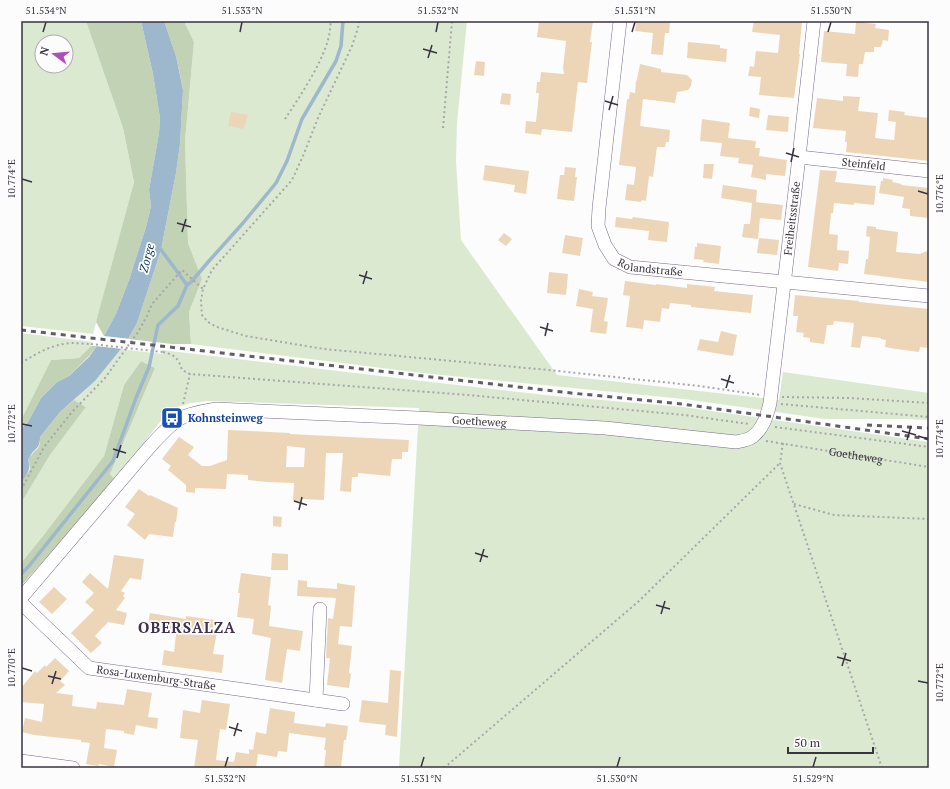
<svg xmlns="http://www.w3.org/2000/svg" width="950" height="789" font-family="'PT Serif',serif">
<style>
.green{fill:#dbe9d1;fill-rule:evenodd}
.forest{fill:#c2d2b5}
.water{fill:#9db7cd}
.pier{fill:#fcfcfc}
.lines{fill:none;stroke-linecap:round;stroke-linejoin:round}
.stream{stroke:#9db7cd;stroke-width:3.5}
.building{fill:#edd6b7;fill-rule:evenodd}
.minor-casing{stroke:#796986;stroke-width:14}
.path{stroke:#a8a5ab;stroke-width:2;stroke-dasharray:2 3;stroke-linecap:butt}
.minor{stroke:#fff;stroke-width:13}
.rail{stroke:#625d67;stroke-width:3;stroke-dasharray:5 5;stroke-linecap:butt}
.path-bridge{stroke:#a8a5ab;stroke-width:2;stroke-dasharray:2 3;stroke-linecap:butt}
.ticks{fill:none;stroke:#39323f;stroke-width:1.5}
.labels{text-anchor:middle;stroke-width:3.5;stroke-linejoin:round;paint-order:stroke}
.street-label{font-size:11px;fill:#39323f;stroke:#fcfcfc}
.transit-label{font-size:11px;font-weight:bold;fill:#164399;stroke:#fcfcfc;text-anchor:start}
.water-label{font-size:12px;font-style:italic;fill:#073555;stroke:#fcfcfc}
.district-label{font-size:15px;font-weight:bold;letter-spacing:1px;fill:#41324c;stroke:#fcfcfc}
.neatline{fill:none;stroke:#39323f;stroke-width:1.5}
.ticks-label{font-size:10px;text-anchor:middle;fill:#39323f}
</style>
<rect width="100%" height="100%" fill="#fcfcfc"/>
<path class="green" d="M21,21H86L123,128L134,182L93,334L21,326ZM42,42H66V66H42Z
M184,21H467L457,123L456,161L461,240L557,375L779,400L783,372L929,393V420L907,419H825L684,399L422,373L191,344L189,312L202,279L188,243L185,141L194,42Z
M21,333L92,342L91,346L79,358L51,360L21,420Z
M121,349L162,354V350L422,381L554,396L683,407L929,442V768H399L419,408L207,401L191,403L170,409L115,480L110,474L155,368L141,361L124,385L104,456L43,536L21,563V503L50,455L86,407L74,400L95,381Z"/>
<path class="forest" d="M86,21H141L153,74L160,118L159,133L149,190L151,206L146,227L129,280L116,314L104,336L96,322L134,182L123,128Z
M164,21H184L194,42L185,141L188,243L202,279L189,312L191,344H172L128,339L137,323L161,250L176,173L180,144L183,89L176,56Z
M91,346H97L89,356L69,376L57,382L41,398L28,422L21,429V420L51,360L79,358Z
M141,361L155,368L110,474L115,480L21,586V563L43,536L104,456L124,385Z
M74,400L86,407L50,455L21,503V483L30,469L29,462V457L38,448L40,443V437L60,412Z"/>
<path class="water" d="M141,21H164L176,56L183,90L180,144L176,173L161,250L137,323L128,339L121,349L95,381L60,412L40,437C40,449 35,448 30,456C27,460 30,465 29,469C28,473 24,479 21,483V429L28,422L41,398L57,382L69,376L89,357L104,336L116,314L129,280L146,227L151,206L149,190L159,133L160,118L153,74Z"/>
<path class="pier" d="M102,335L104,336L131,339L123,349L95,346Z"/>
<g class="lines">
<path class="stream" d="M159,247L187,285
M21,574L29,566L113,461L136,398L149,367L158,325L178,306L187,285L191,282L209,261L243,223L276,183L287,161L302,119L336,61L341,46L343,21"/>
</g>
<path class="building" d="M539,21H593L590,42H592L587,83L578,82L572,132L542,129L541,135L525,133L526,121L536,122L539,93H536L537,82H540L541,72L564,74L563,68L566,41L537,37Z
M636,21H670L669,33H665L663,55L651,54L653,33L635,31Z
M754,21H802L799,54H800L794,98L759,95L761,77L748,76L750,66L754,67L756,51L778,53L780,35L752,32Z
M856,21H866V23L876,24L875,28L889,30L888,41L883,40L881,47H874V52H865L863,64H859L858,77L846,76L847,64L821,62L824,31L855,34Z
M688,42L720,45V48L727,49L726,62L687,58Z
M476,61L485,62L484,76L474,75Z
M640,64L661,69V72L687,75L692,80L691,86L688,90L677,92L675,103L643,99L640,126L670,130L669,142H666L665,147H657L653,177L649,176L646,201L642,200L641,202L625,200L627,184L634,185L636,167L619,165L627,99H629L630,92L635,93L636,81L637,80Z
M502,93L511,94L510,105L500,104Z
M843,96L860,97L858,111L878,113L875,138L894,140L896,122L888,121L889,110L905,112L904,115L929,118V161L846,152L847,142H845L846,131L813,128L817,98L843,101Z
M750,107L760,109L759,118L749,116Z
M231,112L248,115L244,129L228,126Z
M768,115L789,117L788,132L766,130Z
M702,119L730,123L728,138L756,141L755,148H760L759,156L787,160L785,176L766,174V180L751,177L753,165L738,163L739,158L720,156L722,143L700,141Z
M704,164H714L712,179L703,178Z
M485,165L529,171L526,194L514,192L515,185L483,180Z
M565,167L576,168L575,177H577L574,201L557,199L560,175H564Z
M820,170L837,171L835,182L876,186L874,205L854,203V205L834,203L833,213H831L829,234L838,235L837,250L849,251L848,264L839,263L838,271L808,267Z
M883,178L893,180L892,182L902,184L901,185L929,188V218L910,216V209L902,208L904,197L879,193L881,181H883Z
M723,185L757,190L756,202L783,205L781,220L760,218L758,239L742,237L744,224H750L752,203L721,198Z
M616,217L632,219L633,217L669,222L667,242L648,240L649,231L615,227Z
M867,226L876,227V229L898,232L896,252L920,254L929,250V282L864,274L866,259H868L870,237L866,236Z
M504,233L512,239L506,246L498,240Z
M565,235L583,238L580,256L562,253Z
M759,238L779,240L777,255L757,253Z
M697,243L721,246L719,264L703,262L704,260L694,259L695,247H697Z
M549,272L568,274L566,295L547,293Z
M625,281L656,285V284L687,288V284L715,287L714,291L753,295L751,313L691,307V305L670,303L669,309L662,308L660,322L644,320L643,329L626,327L630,296L623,295Z
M579,289L593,292L592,296L608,298L604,321L608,322L606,334L590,332L593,309L576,306Z
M795,295L859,301V302L929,309V348L920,347L919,352L896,349L885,347L886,340L881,339V338L862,336L860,348L851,347L854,323L834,321L833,325H827L824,344L810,342V338L803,337L804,333L796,332L798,316H793Z
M721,331L737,335L733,356L697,350L700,339L718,342Z
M228,430L290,433V434L409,440L408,452H402V459H392L390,476L358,473V477H352L351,492L340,491L343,453H326L324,500L302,499V502L293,501L294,483L267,482L248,480V475L227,474L226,489L195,488V493L186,492V485L168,470L171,466L162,459L179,437L194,447L188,455L202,466H210L227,460ZM287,446L305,448L304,467H286Z
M139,489L149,496L150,495L178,508L176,522H175L173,537L149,534L145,540L127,525L135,514L125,507Z
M273,516L282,517L281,527L273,526Z
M272,553L288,554V570H271Z
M114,555L144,559L141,580L130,578L121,591L125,593L123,596L125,598L116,610L127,613L124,625L108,622L95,636L102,643L91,653L71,633L94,610L85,602L94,593L82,582L90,573L108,589Z
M241,573L271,577L268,605L271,606L269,626L303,631L300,651L287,649L282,683L265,680L271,638L252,634L254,619L237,617L240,593H238Z
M298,580L307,581V587L337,589V583L355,586L352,627L340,626L338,644L352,646L349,673L351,674L349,688L327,685L330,658H326L328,618L333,619L336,598L297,596Z
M54,587L67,599L52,614L39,602Z
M150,613L186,619V616L215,620L213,632H217L213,654L224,655L222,673L162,665L164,650L174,652L176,635L147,630Z
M55,658L69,671L60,681L65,685L56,693L73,695L72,706L96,709L97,702L124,705L127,689L152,693L148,717L158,718L157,729L136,725L134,735L124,733V731L106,729L104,748L117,750L114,767L99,764L98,766L86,764L90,743L81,742V740L34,735L22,732L25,718L42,722L44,704L21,702V688L35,671L37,673L45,665L46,667Z
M390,670L401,671L397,737L385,735L386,725L359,722L362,700L388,703Z
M202,700L230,704L226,730L220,729L216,760L234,762L236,752L249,754V749L253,750L256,732L266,734L270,708L295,712L294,723L325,727L326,723L348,726L346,740H344L341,768H324L326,750H324L326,738L289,733L287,752L278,751L277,757L258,754L256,768H194L198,740L180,738L183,710L200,713Z"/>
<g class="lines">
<g class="minor-casing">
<g id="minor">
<path id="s2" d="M620,21L599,208L598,226L605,245L614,259L630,267L929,296"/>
<path id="s3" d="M799,157L929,171"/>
<path id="s4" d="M21,598L147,450C157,439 167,427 179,419C190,413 204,411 216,409L418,418L605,428L736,442C741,441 748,440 752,437C763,429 767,416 770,403L799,157L814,21"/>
<path id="s5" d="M21,603L89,668L343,704"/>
<path d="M316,700L320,609"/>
<path d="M21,761L73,768"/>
</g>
</g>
<g class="path">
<path d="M359,21L358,28L352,46L318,118L303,156L292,180L212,270L203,289L201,301L202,315L208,322L217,327L246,336L324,349L548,370L700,386L760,395"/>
<path d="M285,119C300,96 320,67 328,40C330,34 330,27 331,21"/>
<path d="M443,128L452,21"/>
<path d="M163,352C175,355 178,358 182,370L190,374L468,395L684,415L749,424"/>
<path d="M21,363C37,353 53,344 72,343C78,343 85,344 91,344"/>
<path d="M782,397L850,398L929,403"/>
<path d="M183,404L190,374"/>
<path d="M781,404L929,417"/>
<path d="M775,427L929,447"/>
<path id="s1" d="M766,441L929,467"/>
<path d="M783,443L780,463L882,768"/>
<path d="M21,490L44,447L72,412L105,378L138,332L147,316L152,304L182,270L203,289"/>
<path d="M794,504L834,515L929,519"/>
<path d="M444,768L639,601L780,463"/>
</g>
<use href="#minor" class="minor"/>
<path class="rail" d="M21,330L571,393L682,404L929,439
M867,425L929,428"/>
<path class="path-bridge" d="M91,344L163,352"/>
</g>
<path class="ticks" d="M43,32L46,22M240,32L242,22M436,32L438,22M632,32L635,22M828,32L831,22M423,49L437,53M428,58L432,45M605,101L618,105M609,110L613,96M786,153L799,157M791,162L794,148M22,179L32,182M918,191L928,194M177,223L191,227M182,232L186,219M359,275L372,279M363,284L367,271M540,327L553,331M545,336L548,323M721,379L734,383M726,388L730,375M22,424L32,426M902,431L916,435M918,436L928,439M907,440L911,426M113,449L126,453M117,458L121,445M294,501L307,505M299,510L302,497M475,553L488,557M480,562L484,549M656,605L670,609M661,614L665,601M837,657L851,661M842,666L846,653M22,668L32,671M48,676L61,679M918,681L928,683M52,684L56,671M229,727L242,731M234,736L238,723M225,767L228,757M421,767L424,757M617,767L620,757M813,767L816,757"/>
<defs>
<g id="bus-square" transform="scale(1.15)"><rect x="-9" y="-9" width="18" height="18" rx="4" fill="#1a4fb4" stroke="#fcfcfc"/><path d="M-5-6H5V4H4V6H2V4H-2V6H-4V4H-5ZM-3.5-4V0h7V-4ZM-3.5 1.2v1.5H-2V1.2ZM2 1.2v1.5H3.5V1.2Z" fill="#fff"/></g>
</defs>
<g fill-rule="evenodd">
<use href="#bus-square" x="172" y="418"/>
</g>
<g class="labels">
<g class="street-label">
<text dy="4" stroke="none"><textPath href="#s3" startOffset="65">Steinfeld</textPath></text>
<text dy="4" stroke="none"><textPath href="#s4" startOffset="1041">Freiheitsstraße</textPath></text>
<text dy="4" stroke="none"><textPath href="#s2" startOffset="281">Rolandstraße</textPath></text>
<text dy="4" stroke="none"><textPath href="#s4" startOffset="541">Goetheweg</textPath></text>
<text dy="4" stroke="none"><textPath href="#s1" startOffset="91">Goetheweg</textPath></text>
<text dy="4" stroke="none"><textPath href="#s5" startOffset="162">Rosa-Luxemburg-Straße</textPath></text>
</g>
<g class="transit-label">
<text x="188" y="422">Kohnsteinweg</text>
</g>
<g class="water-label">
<text transform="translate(147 258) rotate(-76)" y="4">Zorge</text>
</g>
<g class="district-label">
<text x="187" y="633">OBERSALZA</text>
</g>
</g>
<rect width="950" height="789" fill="none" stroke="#fcfcfc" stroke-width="44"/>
<g transform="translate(54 54) rotate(286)"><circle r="19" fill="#fcfcfc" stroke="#aeabb0"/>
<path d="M0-3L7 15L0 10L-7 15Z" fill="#ad50ba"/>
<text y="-6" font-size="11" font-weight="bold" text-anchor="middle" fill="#39323f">N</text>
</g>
<path d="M788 747v6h85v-6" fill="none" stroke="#39323f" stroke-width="2"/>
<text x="794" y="747" font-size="12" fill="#39323f" stroke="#fcfcfc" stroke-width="3" paint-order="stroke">50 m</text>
<rect x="22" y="22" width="906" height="745" class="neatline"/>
<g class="ticks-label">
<text x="46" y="14">51.534°N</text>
<text x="242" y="14">51.533°N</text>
<text x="438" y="14">51.532°N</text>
<text x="635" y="14">51.531°N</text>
<text x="831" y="14">51.530°N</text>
<text transform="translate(11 179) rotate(-90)" y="4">10.774°E</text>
<text transform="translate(939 194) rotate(-90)" y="4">10.776°E</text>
<text transform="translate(11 424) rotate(-90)" y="4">10.772°E</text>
<text transform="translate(939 439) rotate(-90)" y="4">10.774°E</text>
<text transform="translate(11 668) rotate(-90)" y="4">10.770°E</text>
<text transform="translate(939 683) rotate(-90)" y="4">10.772°E</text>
<text x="225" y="782">51.532°N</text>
<text x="421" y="782">51.531°N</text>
<text x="617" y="782">51.530°N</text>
<text x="813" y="782">51.529°N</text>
</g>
</svg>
